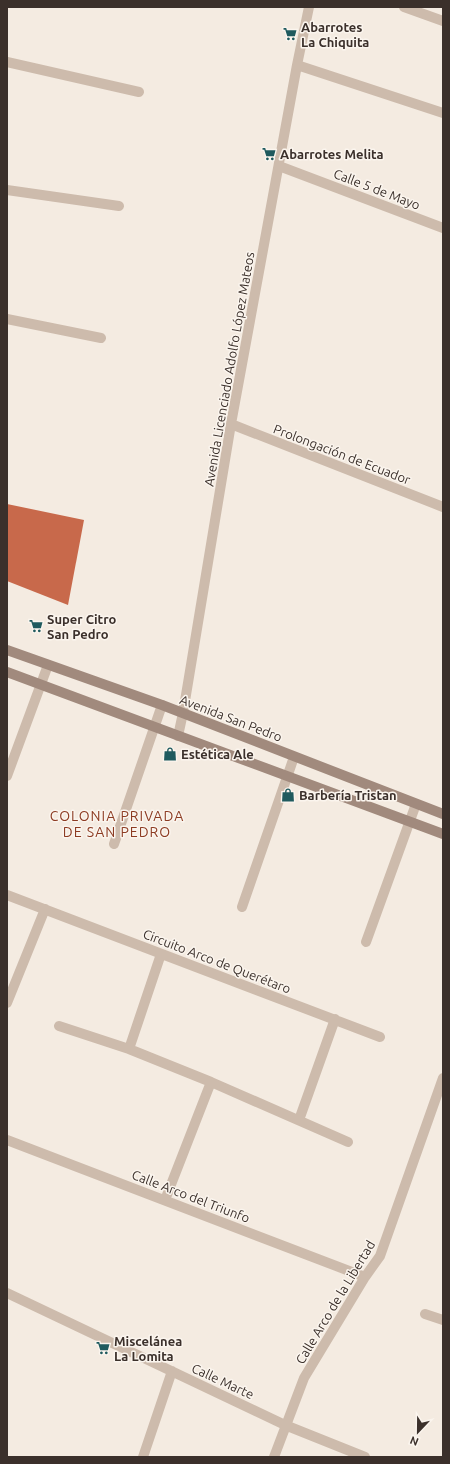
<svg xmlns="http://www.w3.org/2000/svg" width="450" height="1464" font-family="Ubuntu,sans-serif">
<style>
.building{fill:#c8694b}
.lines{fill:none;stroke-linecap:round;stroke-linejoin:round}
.street{stroke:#cdbbac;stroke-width:10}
.secondary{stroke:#a18a7d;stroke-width:10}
.labels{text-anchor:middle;stroke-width:3;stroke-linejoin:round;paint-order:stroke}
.poi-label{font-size:13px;font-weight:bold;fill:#3b302b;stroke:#fbf5ee;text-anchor:start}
.street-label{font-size:13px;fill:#3b302b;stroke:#fbf5ee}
.neighbourhood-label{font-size:14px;letter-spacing:1px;fill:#8c3b22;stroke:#fbf5ee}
</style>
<rect width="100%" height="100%" fill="#f4ebe1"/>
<path class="building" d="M7,504L84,520L68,605L7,581Z"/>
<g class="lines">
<path class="street" d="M404,7L443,21
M7,62L139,92
M297,65L443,113
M279,166L443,228
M7,190L119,206
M7,319L101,338
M231,424L443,507
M178,736L183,713L231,424L297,65L309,7
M7,776L48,665
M114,844L162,705
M7,895L380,1037
M242,907L294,757
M366,942L416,804
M7,1003L45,909
M59,1026L129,1049L211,1082L348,1142
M129,1049L161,954
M299,1120L335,1019
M7,1140L365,1277
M165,1200L211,1082
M7,1293L285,1425L365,1457
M425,1314L443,1320
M143,1457L172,1371
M274,1457L304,1378L365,1277L380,1256L443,1078"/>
<path class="secondary" d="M7,650L162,705L443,814
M7,672L443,834"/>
</g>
<defs>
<g id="supermarket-bare" transform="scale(1.08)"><path d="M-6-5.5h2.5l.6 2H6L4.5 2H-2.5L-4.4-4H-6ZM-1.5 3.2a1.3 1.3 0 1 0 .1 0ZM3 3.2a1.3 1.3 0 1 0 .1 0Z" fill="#1f5a5e" stroke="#fbf5ee" stroke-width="2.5" paint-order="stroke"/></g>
<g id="shop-bare" transform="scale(1.08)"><path d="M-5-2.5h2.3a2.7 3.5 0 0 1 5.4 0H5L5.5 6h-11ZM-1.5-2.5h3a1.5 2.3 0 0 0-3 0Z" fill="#1f5a5e" stroke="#fbf5ee" stroke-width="2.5" paint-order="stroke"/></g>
</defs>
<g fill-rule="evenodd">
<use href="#supermarket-bare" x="290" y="34"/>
<use href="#supermarket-bare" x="269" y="154"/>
<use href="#supermarket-bare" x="36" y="626"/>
<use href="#shop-bare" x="170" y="754"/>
<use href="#shop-bare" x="288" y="795"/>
<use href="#supermarket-bare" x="103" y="1348"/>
</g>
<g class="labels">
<g class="poi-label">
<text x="301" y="32">Abarrotes<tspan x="301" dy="15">La Chiquita</tspan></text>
<text x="280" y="159">Abarrotes Melita</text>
<text x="47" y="624">Super Citro<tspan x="47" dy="15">San Pedro</tspan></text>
<text x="181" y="759">Estética Ale</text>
<text x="299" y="800">Barbería Tristan</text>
<text x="114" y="1346">Miscelánea<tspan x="114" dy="15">La Lomita</tspan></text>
</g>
<g class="street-label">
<text transform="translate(377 189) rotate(21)" y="5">Calle 5 de Mayo</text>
<text transform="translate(229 369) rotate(-80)" y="5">Avenida Licenciado Adolfo López Mateos</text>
<text transform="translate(342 454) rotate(21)" y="5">Prolongación de Ecuador</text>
<text transform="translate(231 718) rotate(21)" y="5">Avenida San Pedro</text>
<text transform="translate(217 961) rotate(21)" y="5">Circuito Arco de Querétaro</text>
<text transform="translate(191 1196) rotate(21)" y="5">Calle Arco del Triunfo</text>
<text transform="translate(335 1302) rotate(-59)" y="5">Calle Arco de la Libertad</text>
<text transform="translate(223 1381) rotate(25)" y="5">Calle Marte</text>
</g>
<g class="neighbourhood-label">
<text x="117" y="821">COLONIA PRIVADA<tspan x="117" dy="16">DE SAN PEDRO</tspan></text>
</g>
</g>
<rect width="450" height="1464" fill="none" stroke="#3b302b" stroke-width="16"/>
<g transform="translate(418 1432) rotate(202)" stroke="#fbf5ee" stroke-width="3" paint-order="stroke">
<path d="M0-3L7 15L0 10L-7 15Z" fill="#3b302b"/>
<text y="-6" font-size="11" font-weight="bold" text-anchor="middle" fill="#3b302b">N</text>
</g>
</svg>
